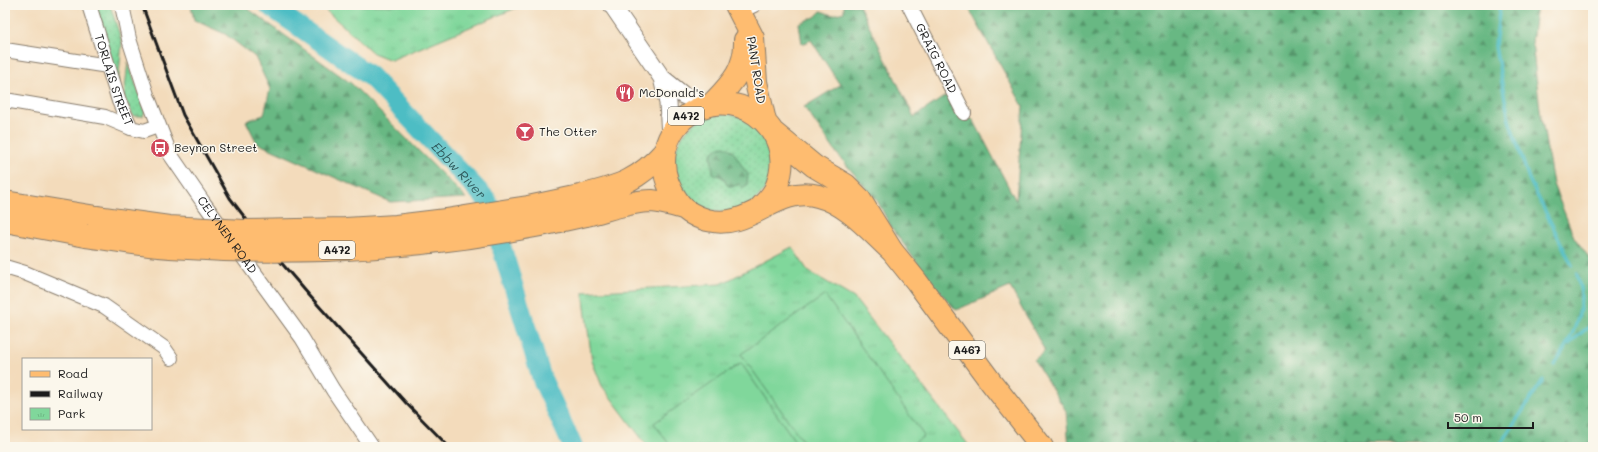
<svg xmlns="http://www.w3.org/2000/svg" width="1598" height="452" font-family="Mali,sans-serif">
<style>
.grass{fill:url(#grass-dots);stroke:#4e7a5c}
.forest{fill:url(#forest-firs);stroke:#426a50}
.park{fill:url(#park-tufts);stroke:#4e7a5c}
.garden{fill:#80d79b;stroke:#4e7a5c}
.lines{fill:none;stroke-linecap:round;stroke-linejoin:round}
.stream{stroke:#4ebdc4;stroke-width:3.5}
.river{stroke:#4ebdc4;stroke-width:20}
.minor-casing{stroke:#887c6c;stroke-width:16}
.tertiary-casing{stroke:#887c6c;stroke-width:19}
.primary-casing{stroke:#887c6c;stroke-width:24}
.minor{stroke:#fff;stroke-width:14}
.tertiary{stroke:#fff;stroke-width:17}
.primary{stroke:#febc70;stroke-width:22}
.rail{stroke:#1c1c1c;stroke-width:3}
.primary-bridge-casing{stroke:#887c6c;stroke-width:24;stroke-linecap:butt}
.primary-bridge{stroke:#febc70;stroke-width:22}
.labels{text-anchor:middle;stroke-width:3;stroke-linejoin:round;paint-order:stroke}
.shield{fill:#fbf7ec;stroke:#5f5e5a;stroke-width:1}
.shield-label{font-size:11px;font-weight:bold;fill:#1c1c1c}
.street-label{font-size:12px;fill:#1c1c1c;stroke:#fbf7ec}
.poi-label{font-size:12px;fill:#1c1c1c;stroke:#fbf7ec;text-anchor:start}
.water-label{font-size:13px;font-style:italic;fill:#305c5f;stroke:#fbf7ec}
</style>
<defs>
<pattern id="grass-dots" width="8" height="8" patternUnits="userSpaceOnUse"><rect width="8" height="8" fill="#80d79b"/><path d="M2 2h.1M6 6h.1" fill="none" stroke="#6eb885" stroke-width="1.8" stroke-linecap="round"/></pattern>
<pattern id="forest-firs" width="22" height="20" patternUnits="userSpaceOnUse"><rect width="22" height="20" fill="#68b883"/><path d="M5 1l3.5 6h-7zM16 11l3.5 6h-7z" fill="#55956a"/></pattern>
<pattern id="park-tufts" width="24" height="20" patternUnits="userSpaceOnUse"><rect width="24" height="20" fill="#80d79b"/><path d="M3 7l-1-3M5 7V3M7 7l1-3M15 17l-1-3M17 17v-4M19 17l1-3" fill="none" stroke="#6eb885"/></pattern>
</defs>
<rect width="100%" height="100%" fill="#fbf7ec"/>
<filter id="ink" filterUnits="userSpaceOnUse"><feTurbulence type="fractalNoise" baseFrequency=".025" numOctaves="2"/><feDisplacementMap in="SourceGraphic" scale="8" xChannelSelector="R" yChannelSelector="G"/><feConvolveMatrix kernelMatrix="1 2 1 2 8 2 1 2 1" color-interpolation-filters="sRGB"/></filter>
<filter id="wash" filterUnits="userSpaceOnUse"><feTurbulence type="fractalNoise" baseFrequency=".012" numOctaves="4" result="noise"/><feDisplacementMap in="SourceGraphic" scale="16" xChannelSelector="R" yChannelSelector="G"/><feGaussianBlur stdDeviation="0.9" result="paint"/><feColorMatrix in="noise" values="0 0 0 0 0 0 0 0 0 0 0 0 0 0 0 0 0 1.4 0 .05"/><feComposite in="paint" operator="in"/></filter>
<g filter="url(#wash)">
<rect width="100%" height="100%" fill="#f3dbbb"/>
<path class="grass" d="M95,5H110L122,42L118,84Z
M128,62L145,111L143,116H133L124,97Z
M674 163a49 49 0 1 1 98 0a49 49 0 1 1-98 0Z"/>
<path class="forest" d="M191,5H243L352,84L466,198L390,202L257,143L246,121L264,115L270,89L255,57L225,34L194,20Z
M844,5H859L914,117L947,95L974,121L1016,201L1023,106L967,5H1534L1536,10L1532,43L1540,109L1553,184L1574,237L1593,263V447H1069L1066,411L1034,360L1045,351L1010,287L956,310L931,282L891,227L878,202L838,155L804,107L840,85L811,40L802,44L799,23L815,17L821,11L832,15L844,12Z
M725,146C738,152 739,165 748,174L747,185L743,188L739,184L732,187L727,185L723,177L716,175L713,173L711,154L719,147Z"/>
<path class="park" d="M320,5H523L391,60L373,53Z
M792,247L808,271L854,298L970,447H648L602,386L592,361L583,292L721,284Z"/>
<path class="garden" d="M825,295L924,436L908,447H807L741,354Z
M741,363L799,447H671L654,423Z"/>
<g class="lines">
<path class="stream" d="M1500,5L1495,46L1509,120L1529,179L1572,265
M1569,344L1581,333L1593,324
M1554,365C1568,344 1581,322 1581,296C1581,289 1578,281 1577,274
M1499,447L1543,380"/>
<path class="river" id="s1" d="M268,5L370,76L487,200L542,379L573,447"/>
</g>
</g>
<g filter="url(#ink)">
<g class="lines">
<g class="minor-casing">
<g id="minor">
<path id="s2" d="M89,5L119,101L131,128L144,131L158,126"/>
<path id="s3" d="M122,5L129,39L147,95L170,154L203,202L302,338L333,390L372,447"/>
<path id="s4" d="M909,5L964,113"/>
<path d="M739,12L754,5"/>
<path d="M5,50L108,66"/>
<path d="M5,100L105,117L131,128"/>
<path d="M5,267L25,273L104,306L164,348L171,358"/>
</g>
</g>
<g class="tertiary-casing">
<path id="tertiary" d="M612,5L662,78L683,95L706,105
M662,78L668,103L670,136"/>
</g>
<g class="primary-casing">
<path id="primary" d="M736,5L753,38L756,82L765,121
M712,104C731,84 746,70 745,40
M774,133L814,166L846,185L859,198L892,251L917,282L991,382L1042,447
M580,196C619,186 637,182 665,151
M5,202L96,217
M759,209C766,202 774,195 777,185C800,127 729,77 683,119C671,130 664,146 664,162C664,177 670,191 679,203C686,212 696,217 707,220C751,231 775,185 818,196C847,203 871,232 892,251
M586,215C607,210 630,201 652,201C662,202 673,205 683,208
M5,221L86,236"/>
</g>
<use href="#minor" class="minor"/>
<use href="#tertiary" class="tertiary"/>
<use href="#primary" class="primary"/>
<path class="rail" d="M142,5L183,115L230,198L266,245L309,295L406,403L449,447"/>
<g class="primary-bridge-casing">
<path id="primary-bridge" d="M96,217L169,227L244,231L345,229L396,226L446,220L528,207L580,196
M86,236C114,240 142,245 170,247C312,257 448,248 586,215"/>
</g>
<use href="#primary-bridge" class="primary-bridge"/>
</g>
</g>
<defs>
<g id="restaurant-disc" transform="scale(1)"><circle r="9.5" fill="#d1495b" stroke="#fbf7ec"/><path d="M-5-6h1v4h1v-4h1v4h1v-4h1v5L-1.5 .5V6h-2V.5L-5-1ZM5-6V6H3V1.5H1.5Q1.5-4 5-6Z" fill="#fff"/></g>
<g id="bar-disc" transform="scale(1)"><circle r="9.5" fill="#d1495b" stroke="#fbf7ec"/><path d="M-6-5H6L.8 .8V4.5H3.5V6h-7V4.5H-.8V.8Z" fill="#fff"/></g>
<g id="bus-disc" transform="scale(1)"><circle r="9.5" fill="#d1495b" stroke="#fbf7ec"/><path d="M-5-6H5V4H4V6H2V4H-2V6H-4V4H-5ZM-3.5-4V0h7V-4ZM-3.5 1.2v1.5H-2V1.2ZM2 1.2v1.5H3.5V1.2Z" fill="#fff"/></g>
</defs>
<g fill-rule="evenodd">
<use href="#restaurant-disc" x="625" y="93"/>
<use href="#bar-disc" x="525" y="132"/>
<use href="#bus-disc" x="160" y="148"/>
</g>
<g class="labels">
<g class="shield">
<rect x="668" y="107" width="36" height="18" rx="3"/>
<rect x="319" y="241" width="36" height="18" rx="3"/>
<rect x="949" y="341" width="36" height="18" rx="3"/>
</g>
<g class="shield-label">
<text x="686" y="120">A472</text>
<text x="337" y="254">A472</text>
<text x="967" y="354">A467</text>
</g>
<g class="street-label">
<text dy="4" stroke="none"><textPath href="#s4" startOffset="60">GRAIG ROAD</textPath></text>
<text transform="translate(756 70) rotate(81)" y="4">PANT ROAD</text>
<text dy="4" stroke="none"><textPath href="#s2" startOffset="79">TORLAIS STREET</textPath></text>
<text dy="4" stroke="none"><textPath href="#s3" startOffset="256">CELYNEN ROAD</textPath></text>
</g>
<g class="poi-label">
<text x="639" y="97">McDonald's</text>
<text x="539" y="136">The Otter</text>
<text x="174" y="152">Beynon Street</text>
</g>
<g class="water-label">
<text dy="5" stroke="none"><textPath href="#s1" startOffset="254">Ebbw River</textPath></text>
</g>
</g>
<rect width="1598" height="452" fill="none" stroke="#fbf7ec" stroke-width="20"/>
<rect x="22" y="358" width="130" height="72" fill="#fbf7ec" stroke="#a29f99"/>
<rect x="30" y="371" width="20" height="6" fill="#febc70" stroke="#a29f99"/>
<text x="58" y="378" font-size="12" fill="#1c1c1c">Road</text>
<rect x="30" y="391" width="20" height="6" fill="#1c1c1c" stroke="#a29f99"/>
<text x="58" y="398" font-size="12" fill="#1c1c1c">Railway</text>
<rect x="30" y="408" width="20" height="12" fill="url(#park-tufts)" stroke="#a29f99"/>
<text x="58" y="418" font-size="12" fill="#1c1c1c">Park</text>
<path d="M1448 422v6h85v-6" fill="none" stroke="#1c1c1c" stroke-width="2"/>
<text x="1454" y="422" font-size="12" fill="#1c1c1c" stroke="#fbf7ec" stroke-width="3" paint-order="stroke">50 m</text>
</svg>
